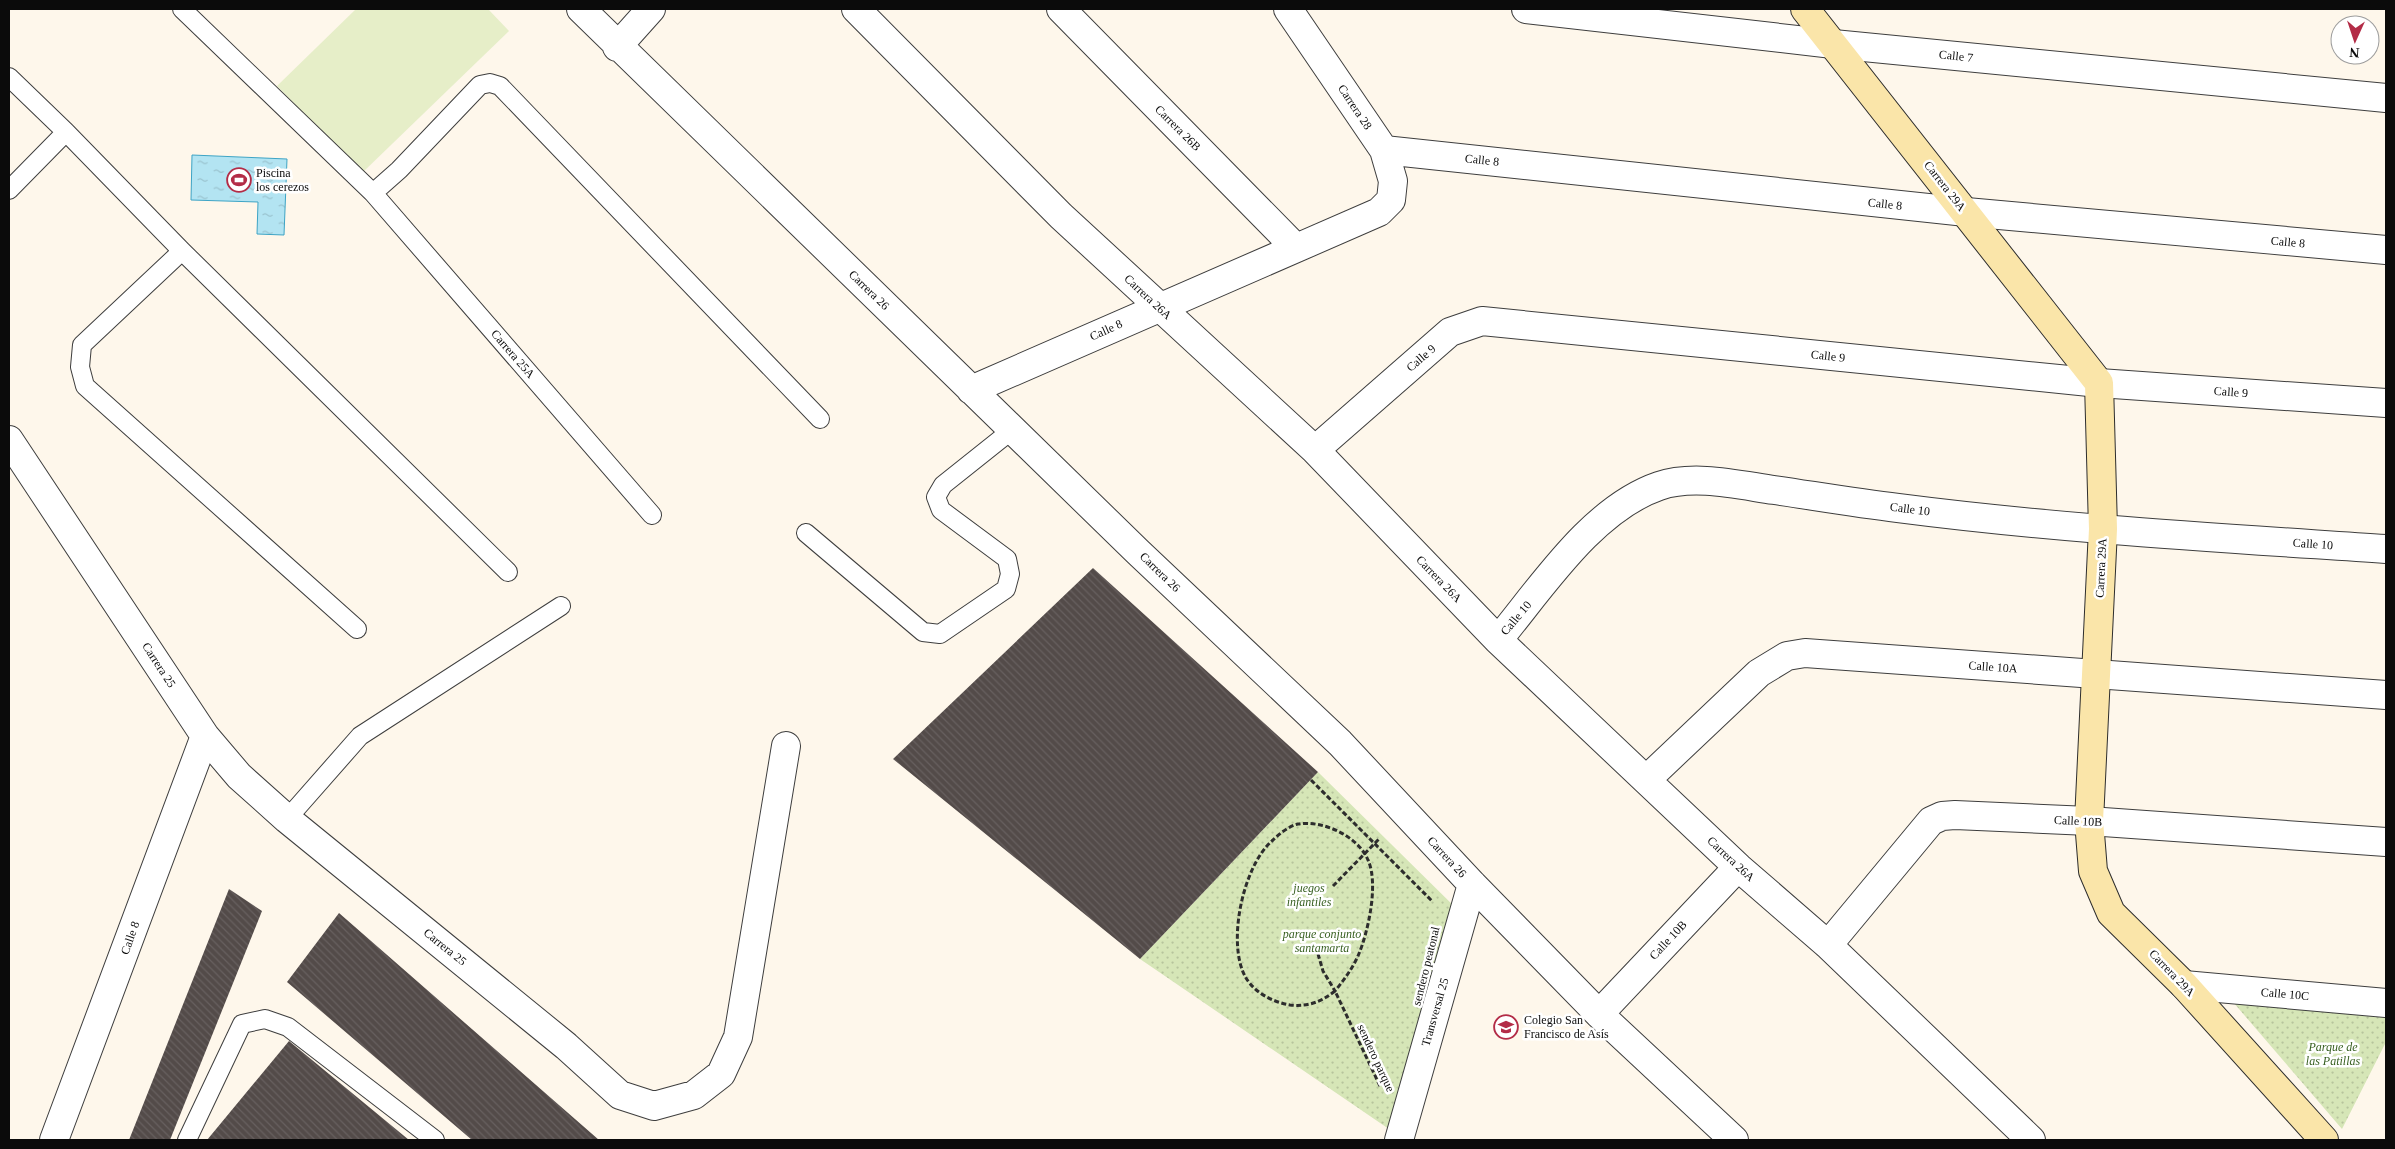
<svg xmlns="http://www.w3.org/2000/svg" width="2395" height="1149" font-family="'Times New Roman',serif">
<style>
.park{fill:url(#park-dots)}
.pitch{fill:#e6eec8}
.water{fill:url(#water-ripples);stroke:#3ea4c5}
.building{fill:url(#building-back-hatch)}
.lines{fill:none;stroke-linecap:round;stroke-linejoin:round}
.lane-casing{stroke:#3e3e3e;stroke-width:20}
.street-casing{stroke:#3e3e3e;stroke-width:30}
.secondary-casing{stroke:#2d2d2d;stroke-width:30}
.path{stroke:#2d2d2d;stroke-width:3;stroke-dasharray:5 2.5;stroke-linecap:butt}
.lane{stroke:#fff;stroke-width:18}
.street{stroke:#fff;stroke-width:28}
.secondary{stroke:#fae5a9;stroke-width:28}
.labels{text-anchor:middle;stroke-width:5;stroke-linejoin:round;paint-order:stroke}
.street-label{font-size:12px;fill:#0b0b0b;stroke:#fff}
.poi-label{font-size:12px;fill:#0b0b0b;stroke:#fff;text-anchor:start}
.park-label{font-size:12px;font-style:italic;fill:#375f20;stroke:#fff}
</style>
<defs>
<pattern id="park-dots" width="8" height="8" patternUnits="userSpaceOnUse" patternTransform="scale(1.25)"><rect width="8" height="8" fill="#d6e6b7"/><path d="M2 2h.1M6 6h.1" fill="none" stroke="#b6c49c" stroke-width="1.8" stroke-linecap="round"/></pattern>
<pattern id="water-ripples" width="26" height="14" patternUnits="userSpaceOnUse" patternTransform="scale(1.25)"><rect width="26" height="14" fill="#b3e4f2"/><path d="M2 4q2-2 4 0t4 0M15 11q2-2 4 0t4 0" fill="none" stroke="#99c2ce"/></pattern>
<pattern id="building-back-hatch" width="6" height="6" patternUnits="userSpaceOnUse" patternTransform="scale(1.25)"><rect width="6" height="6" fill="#534b49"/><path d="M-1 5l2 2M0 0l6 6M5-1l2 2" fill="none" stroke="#67605f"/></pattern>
</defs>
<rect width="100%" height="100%" fill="#fef7eb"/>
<path class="park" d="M1318,772L1463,915L1405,1140L1140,959Z
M2233,1002L2386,1016V1042L2342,1129Z"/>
<path class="pitch" d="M356,9H488L509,31L362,173L277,86Z"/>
<path class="water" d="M192,155L287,159L284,235L257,234L258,202L191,200Z"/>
<path class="building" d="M1093,568L1318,772L1140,959L893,759Z
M229,889L262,911L170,1140H129Z
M339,913L599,1140H472L287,982Z
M289,1041L409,1140H207Z"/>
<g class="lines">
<g class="lane-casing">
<path id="lane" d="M182,9L373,193L652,515
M9,77L66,132L182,251L508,572
M9,190L66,132
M373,193L399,170L480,85L490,83L500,86L820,419
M182,251L82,345L80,367L85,386L357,629
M806,533L923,632L940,634L1006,589L1010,574L1007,559L941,510L936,497L943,485L1012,430
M287,819L360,736L561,606
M187,1140L242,1024L265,1019L288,1027L435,1140"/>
</g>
<g class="street-casing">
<path id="street" d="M581,9L1138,552L1340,743L1472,884L1599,1014L1734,1140
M856,9L1061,216L1315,450L1498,640L1738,867L1828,945L2031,1140
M1061,9L1295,247
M1526,9L1833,44L2386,98
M617,47L651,9
M1384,150L1966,212L2386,250
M971,390L1379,212L1391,200L1393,181L1384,150L1288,9
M9,440L205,736L239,776L287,819L566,1046L620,1095L654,1106L694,1095L721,1074L738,1037L786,746
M1315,450L1450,332L1482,321L2099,383L2386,403
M1498,640C1542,587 1592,509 1659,486C1694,474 1739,485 1774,490C1815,496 1856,503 1898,508C2060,529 2223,538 2386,549
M1646,780L1759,673L1787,656L1805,653L2386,695
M1828,945L1931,821L1942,816L1955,815L2089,821L2386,842
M2184,985L2386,1003
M1599,1014L1738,867
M54,1140L205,736
M1399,1140L1472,884"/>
</g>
<g class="secondary-casing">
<path id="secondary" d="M1805,9L2099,383L2103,529L2089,821L2093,871L2111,913L2184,985L2324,1140"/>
</g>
<path class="path" d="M1311,780L1432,901
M1333,886L1379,839
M1318,954L1323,971L1335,991C1344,980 1352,969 1358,956C1368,933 1379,884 1368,860C1358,836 1323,820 1298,824C1289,826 1279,834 1273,840C1243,865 1226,944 1246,978C1255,993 1273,1002 1290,1005C1308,1007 1321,1002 1335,991L1380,1086"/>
<use href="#lane" class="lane"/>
<use href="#street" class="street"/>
<use href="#secondary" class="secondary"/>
</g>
<defs>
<g id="stadium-ring" transform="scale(1.25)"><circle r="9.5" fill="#fff" stroke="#b32c47" stroke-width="1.5"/><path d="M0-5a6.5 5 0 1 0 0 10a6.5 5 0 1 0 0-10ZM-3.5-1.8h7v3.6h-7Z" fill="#b32c47"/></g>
<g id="school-ring" transform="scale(1.25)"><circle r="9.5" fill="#fff" stroke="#b32c47" stroke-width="1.5"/><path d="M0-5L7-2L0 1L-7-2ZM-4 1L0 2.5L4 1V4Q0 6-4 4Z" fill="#b32c47"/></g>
</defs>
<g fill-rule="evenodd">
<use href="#stadium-ring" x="239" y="180"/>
<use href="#school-ring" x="1506" y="1027"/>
</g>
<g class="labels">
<g class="street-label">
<text transform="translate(1956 56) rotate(6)" y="4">Calle 7</text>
<text transform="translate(1355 107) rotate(56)" y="4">Carrera 28</text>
<text transform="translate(1178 128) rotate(45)" y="4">Carrera 26B</text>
<text transform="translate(1482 160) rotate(6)" y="4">Calle 8</text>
<text transform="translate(1945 186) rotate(52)" y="4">Carrera 29A</text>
<text transform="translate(1885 204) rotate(6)" y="4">Calle 8</text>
<text transform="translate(2288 242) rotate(5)" y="4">Calle 8</text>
<text transform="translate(869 290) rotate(44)" y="4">Carrera 26</text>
<text transform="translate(1148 297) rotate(43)" y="4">Carrera 26A</text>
<text transform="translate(1106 330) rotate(-24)" y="4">Calle 8</text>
<text transform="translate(513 354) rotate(49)" y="4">Carrera 25A</text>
<text transform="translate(1828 356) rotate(6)" y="4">Calle 9</text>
<text transform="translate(1421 358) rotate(-41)" y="4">Calle 9</text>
<text transform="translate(2231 392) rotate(4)" y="4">Calle 9</text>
<text transform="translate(1910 509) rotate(7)" y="4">Calle 10</text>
<text transform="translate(2313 544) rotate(4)" y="4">Calle 10</text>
<text transform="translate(2101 568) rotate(-87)" y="4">Carrera 29A</text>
<text transform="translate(1160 572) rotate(44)" y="4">Carrera 26</text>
<text transform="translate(1439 579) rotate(46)" y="4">Carrera 26A</text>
<text transform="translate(1516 618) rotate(-50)" y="4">Calle 10</text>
<text transform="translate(159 665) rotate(57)" y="4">Carrera 25</text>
<text transform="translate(1993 667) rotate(4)" y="4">Calle 10A</text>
<text transform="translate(2078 821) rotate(3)" y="4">Calle 10B</text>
<text transform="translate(1447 857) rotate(47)" y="4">Carrera 26</text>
<text transform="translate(1731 859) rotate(43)" y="4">Carrera 26A</text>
<text transform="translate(130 938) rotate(-70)" y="4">Calle 8</text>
<text transform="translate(1668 940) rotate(-47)" y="4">Calle 10B</text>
<text transform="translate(445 947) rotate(39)" y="4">Carrera 25</text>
<text transform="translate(1426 966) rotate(-76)" y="4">sendero peatonal</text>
<text transform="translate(2172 973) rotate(46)" y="4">Carrera 29A</text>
<text transform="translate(2285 994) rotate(5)" y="4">Calle 10C</text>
<text transform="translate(1435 1012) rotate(-74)" y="4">Transversal 25</text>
<text transform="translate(1376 1058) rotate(65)" y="4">sendero parque</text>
</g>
<g class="poi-label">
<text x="256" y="177">Piscina<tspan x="256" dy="14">los cerezos</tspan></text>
<text x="1524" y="1024">Colegio San<tspan x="1524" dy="14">Francisco de Asís</tspan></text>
</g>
<g class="park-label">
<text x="1309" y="892">juegos<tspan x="1309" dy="14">infantiles</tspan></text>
<text x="1322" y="938">parque conjunto<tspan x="1322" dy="14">santamarta</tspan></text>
<text x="2333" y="1051">Parque de<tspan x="2333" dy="14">las Patillas</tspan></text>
</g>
</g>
<rect width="2395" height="1149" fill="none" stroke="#0b0b0b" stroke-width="20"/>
<g transform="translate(2355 40) rotate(183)"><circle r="24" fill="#ffffff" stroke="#9d9d9d"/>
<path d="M0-4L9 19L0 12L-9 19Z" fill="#b32c47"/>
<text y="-8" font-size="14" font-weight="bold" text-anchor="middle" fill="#0b0b0b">N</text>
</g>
</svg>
